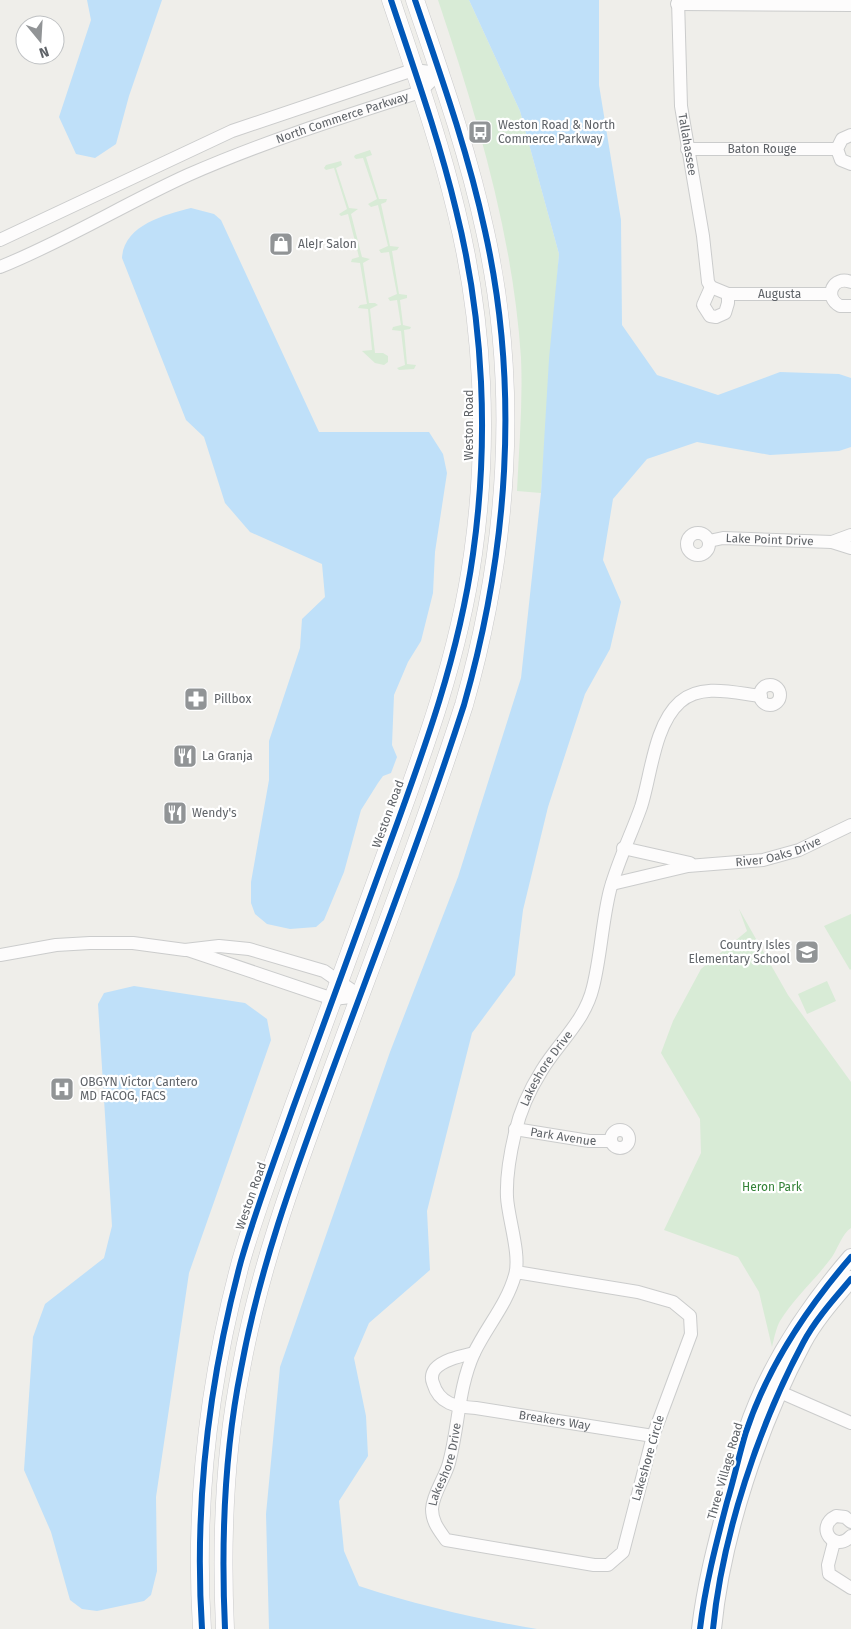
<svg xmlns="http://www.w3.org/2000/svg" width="851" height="1629" font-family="'Fira Sans',sans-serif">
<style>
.green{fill:#d8ebd6}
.water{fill:#bfe0f9}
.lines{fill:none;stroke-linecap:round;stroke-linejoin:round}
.minor-casing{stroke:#cbcccc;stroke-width:14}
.tertiary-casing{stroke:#cbcccc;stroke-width:18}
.secondary-casing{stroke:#cacacb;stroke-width:19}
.minor{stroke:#fdfcfc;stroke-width:12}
.tertiary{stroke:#fdfcfc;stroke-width:16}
.secondary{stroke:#fdfcfc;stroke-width:18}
.cycleway-casing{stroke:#fff;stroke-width:9}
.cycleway{stroke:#0057b8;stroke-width:6}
.labels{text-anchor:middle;stroke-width:4.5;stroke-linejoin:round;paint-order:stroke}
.street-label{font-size:12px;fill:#5f6368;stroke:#fff}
.poi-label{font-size:12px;fill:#5f6368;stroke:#fff;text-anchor:start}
.park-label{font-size:12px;fill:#348238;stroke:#fff}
</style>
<rect width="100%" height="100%" fill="#efeeea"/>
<path class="green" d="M438,0H469L520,111L559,254L541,493L517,491C519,447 523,402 521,358C513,235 477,116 438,0Z
M370,150L372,155L366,157L379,199H387L386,202L381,204L390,246L399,247L397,250L392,251L399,294L407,295V298L400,300L403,325L411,327L410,329L404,330L407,364L416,365L414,369L399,370L397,368L405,365L401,331L392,330L393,327L401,325L397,300L390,301L388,298L397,294L389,252L381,253L379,250L388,246L378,205L371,207L368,204L377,199L363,158L356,159L354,157L355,155Z
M341,161L342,165L336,168L349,208L358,209L351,214L362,257L370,259L363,263L369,303H375L378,305L370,309L375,353H383L388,356V362L384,365L375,363L362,351L372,350L368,309L358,308L360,305L367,304L360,263L351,262L352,259L359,257L348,214L341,216L339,214L347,209L334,168L326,170L324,168L326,165Z
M739,909L788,995L851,1082V1228C842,1234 838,1248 832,1257C816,1279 795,1297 780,1321C776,1328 774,1339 772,1347L759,1292L738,1257L664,1230L701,1153L700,1119L661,1053L673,1021L701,969L747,931Z
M851,914V969L850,970L824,926Z
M827,981L836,1001L807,1014L798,994Z"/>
<path class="water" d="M87,0H162L129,96L116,144L95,158L76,154L59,117L91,20Z
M469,0H599V85L621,220L622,325L657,375L718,395L780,372L839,374L851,378V447L839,451L770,455L697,442L647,459L613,499L603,560L621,602L610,649L585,694L548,807L523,910L515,975L472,1033L427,1211L430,1270L369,1323L354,1358L366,1416L368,1456L339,1501L344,1551L359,1586C417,1605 477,1619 537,1629H269L266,1514L280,1367L390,1052L458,877L521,678L541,493L549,359L559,254L520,111Z
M191,208L214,214L221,220L319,432H429L443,454L447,473L435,552L433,593L421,641L408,662L394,695L392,745L397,757L391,773L383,776L378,783L361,810L344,872L324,920L316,927L290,929L267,924L255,914L251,903V882L269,780V741L300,648L302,619L325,597L322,564L250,532L225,503L204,437L186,420L122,258C124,225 164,215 191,208Z
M134,986L245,1003L267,1019L271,1040L189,1273L156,1497L157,1571L151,1595L144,1601L97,1611L82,1609L70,1600L51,1532L24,1470L33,1337L45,1304L104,1258L112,1226L98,1004L104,993Z"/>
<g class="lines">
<g class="minor-casing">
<g id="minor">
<path id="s1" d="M678,0L681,106L703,236L708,282L711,287L728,294H830"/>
<path d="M677,4L851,5"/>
<path d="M851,135L842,139L837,149L841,160L851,164"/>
<path id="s2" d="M687,149H837"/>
<path d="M0,240L232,131L413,70L439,73"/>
<path id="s3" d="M0,267C65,241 124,204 188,175C263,142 342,117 420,92L439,73"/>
<path d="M851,282C833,275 823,297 840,306H851"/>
<path d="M711,287L703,305L710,316L716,317L725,313L728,303V294"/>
<circle cx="698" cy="544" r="11"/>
<path id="s4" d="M709,541L723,538L832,542L851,548"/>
<path d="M832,542L851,535"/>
<circle cx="770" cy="695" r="10"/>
<path d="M623,848L690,863"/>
<path id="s5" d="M612,884L688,866L763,860L799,850L851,825"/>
<path d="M188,950L333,999L360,996"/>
<path d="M0,955L56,945L90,943H133L185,950L219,946L249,949L324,971L360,996"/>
<path id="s6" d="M515,1129L589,1141H611"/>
<circle cx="620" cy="1139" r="9"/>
<path id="s7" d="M516,1272L638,1292L673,1302L690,1316L691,1334L653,1436L623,1552L608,1565H594L446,1540C439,1530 432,1522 432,1509C433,1493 445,1478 449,1463C459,1426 458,1388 474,1353C487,1326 507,1304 515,1275C521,1255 508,1218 507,1197C506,1175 510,1154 515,1133C520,1111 530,1089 542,1070C559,1042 585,1021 593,987C601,955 602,922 610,890C618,861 631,835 641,807C651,776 654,725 680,702C701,683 735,693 761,696"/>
<path id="s8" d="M474,1353C462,1356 444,1359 435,1369C432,1373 431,1378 433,1383C439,1404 456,1407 476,1408L653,1436"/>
<path d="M773,1389L851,1423"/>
<path d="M851,1522L845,1517L836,1516C814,1527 835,1554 851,1536"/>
<path d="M834,1542L828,1565L829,1574L851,1588"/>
</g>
</g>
<g class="tertiary-casing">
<path id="tertiary" d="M700,1629C705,1586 716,1544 727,1502C734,1479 739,1455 746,1432C768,1366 806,1309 851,1257
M713,1629C722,1536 759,1425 803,1343C815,1320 834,1299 851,1279"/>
</g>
<g class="secondary-casing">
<path id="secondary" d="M202,1629C194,1505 209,1380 241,1261C256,1209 275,1159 293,1108C323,1026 353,944 383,862C420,761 458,662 473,554C489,441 484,322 456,210C439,139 414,69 391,0
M225,1629C221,1542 224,1454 241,1369C259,1270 293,1177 328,1082C374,957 423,832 464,705C508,551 520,388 485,231C468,152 441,76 415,0"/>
</g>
<use href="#minor" class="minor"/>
<use href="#tertiary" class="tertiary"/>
<use href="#secondary" class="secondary"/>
<g class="cycleway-casing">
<path id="cycleway" d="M202,1629C194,1505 209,1380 241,1261C256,1209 275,1159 293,1108C323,1026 353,944 383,862C420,761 458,662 473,554C489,441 484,322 456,210C439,139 414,69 391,0
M225,1629C221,1542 224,1454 241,1369C259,1270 293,1177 328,1082C374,957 423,832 464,705C508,551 520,388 485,231C468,152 441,76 415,0
M700,1629C705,1586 716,1544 727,1502C734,1479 739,1455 746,1432C768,1366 806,1309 851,1257
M713,1629C722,1536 759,1425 803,1343C815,1320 834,1299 851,1279"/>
</g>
<use href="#cycleway" class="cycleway"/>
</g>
<defs>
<g id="bus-square" transform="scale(1.25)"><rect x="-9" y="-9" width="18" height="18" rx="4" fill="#919496" stroke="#fff"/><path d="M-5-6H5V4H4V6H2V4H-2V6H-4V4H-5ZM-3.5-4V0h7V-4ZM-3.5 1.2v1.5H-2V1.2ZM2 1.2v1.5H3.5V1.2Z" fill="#fff"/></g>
<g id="shop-square" transform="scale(1.25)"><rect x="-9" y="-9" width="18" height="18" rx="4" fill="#919496" stroke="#fff"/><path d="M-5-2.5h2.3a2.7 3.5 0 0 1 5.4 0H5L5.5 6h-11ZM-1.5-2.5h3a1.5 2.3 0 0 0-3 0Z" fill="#fff"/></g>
<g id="pharmacy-square" transform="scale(1.25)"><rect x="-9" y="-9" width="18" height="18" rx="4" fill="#919496" stroke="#fff"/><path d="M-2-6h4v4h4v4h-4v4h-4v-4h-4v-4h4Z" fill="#fff"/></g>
<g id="restaurant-square" transform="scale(1.25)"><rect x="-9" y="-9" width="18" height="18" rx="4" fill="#919496" stroke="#fff"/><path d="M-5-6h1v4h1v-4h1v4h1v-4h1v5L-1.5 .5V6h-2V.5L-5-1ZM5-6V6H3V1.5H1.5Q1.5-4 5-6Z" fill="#fff"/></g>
<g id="school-square" transform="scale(1.25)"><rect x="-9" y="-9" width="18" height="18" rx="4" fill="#919496" stroke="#fff"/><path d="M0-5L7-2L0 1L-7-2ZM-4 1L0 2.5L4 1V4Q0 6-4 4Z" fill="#fff"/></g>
<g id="hospital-square" transform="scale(1.25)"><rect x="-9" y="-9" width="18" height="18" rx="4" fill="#919496" stroke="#fff"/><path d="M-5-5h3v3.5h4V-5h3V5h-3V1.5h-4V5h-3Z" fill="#fff"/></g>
</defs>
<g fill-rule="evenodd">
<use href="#bus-square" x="480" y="132"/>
<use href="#shop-square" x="281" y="244"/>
<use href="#pharmacy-square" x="196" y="699"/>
<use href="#restaurant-square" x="185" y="756"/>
<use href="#restaurant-square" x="175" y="813"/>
<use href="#school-square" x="807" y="952"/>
<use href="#hospital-square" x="62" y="1089"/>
</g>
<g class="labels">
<g class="street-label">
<text dy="4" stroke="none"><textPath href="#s3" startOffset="374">North Commerce Parkway</textPath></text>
<text dy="4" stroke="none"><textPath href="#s1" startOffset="145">Tallahassee</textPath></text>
<text dy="4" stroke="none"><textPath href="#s2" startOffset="75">Baton Rouge</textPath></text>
<text dy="4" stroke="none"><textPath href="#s1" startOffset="360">Augusta</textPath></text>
<text transform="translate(469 425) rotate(-90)" y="4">Weston Road</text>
<text dy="4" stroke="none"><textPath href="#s4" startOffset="61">Lake Point Drive</textPath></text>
<text transform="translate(388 814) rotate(-70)" y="4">Weston Road</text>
<text dy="4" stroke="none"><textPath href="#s5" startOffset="170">River Oaks Drive</textPath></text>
<text dy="4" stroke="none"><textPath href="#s7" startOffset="1114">Lakeshore Drive</textPath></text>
<text dy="4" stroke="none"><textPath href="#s6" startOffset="49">Park Avenue</textPath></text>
<text transform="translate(251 1196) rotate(-71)" y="4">Weston Road</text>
<text dy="4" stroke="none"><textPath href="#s8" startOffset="191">Breakers Way</textPath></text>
<text transform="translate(648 1458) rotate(-74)" y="4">Lakeshore Circle</text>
<text dy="4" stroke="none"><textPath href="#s7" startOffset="694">Lakeshore Drive</textPath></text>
<text transform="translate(725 1471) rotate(-74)" y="4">Three Village Road</text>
</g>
<g class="poi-label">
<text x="498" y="129">Weston Road &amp; North<tspan x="498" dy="14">Commerce Parkway</tspan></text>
<text x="298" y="248">AleJr Salon</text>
<text x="214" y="703">Pillbox</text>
<text x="202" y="760">La Granja</text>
<text x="192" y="817">Wendy's</text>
<text x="790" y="949" text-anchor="end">Country Isles<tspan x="790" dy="14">Elementary School</tspan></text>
<text x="80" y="1086">OBGYN Victor Cantero<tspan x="80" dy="14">MD FACOG, FACS</tspan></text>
</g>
<g class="park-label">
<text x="772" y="1191">Heron Park</text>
</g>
</g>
<g transform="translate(40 40) rotate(162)"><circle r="24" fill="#ffffff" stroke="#bfc1c3"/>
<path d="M0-4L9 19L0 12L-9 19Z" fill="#919496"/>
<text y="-8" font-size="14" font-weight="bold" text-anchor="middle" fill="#5f6368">N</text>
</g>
</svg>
